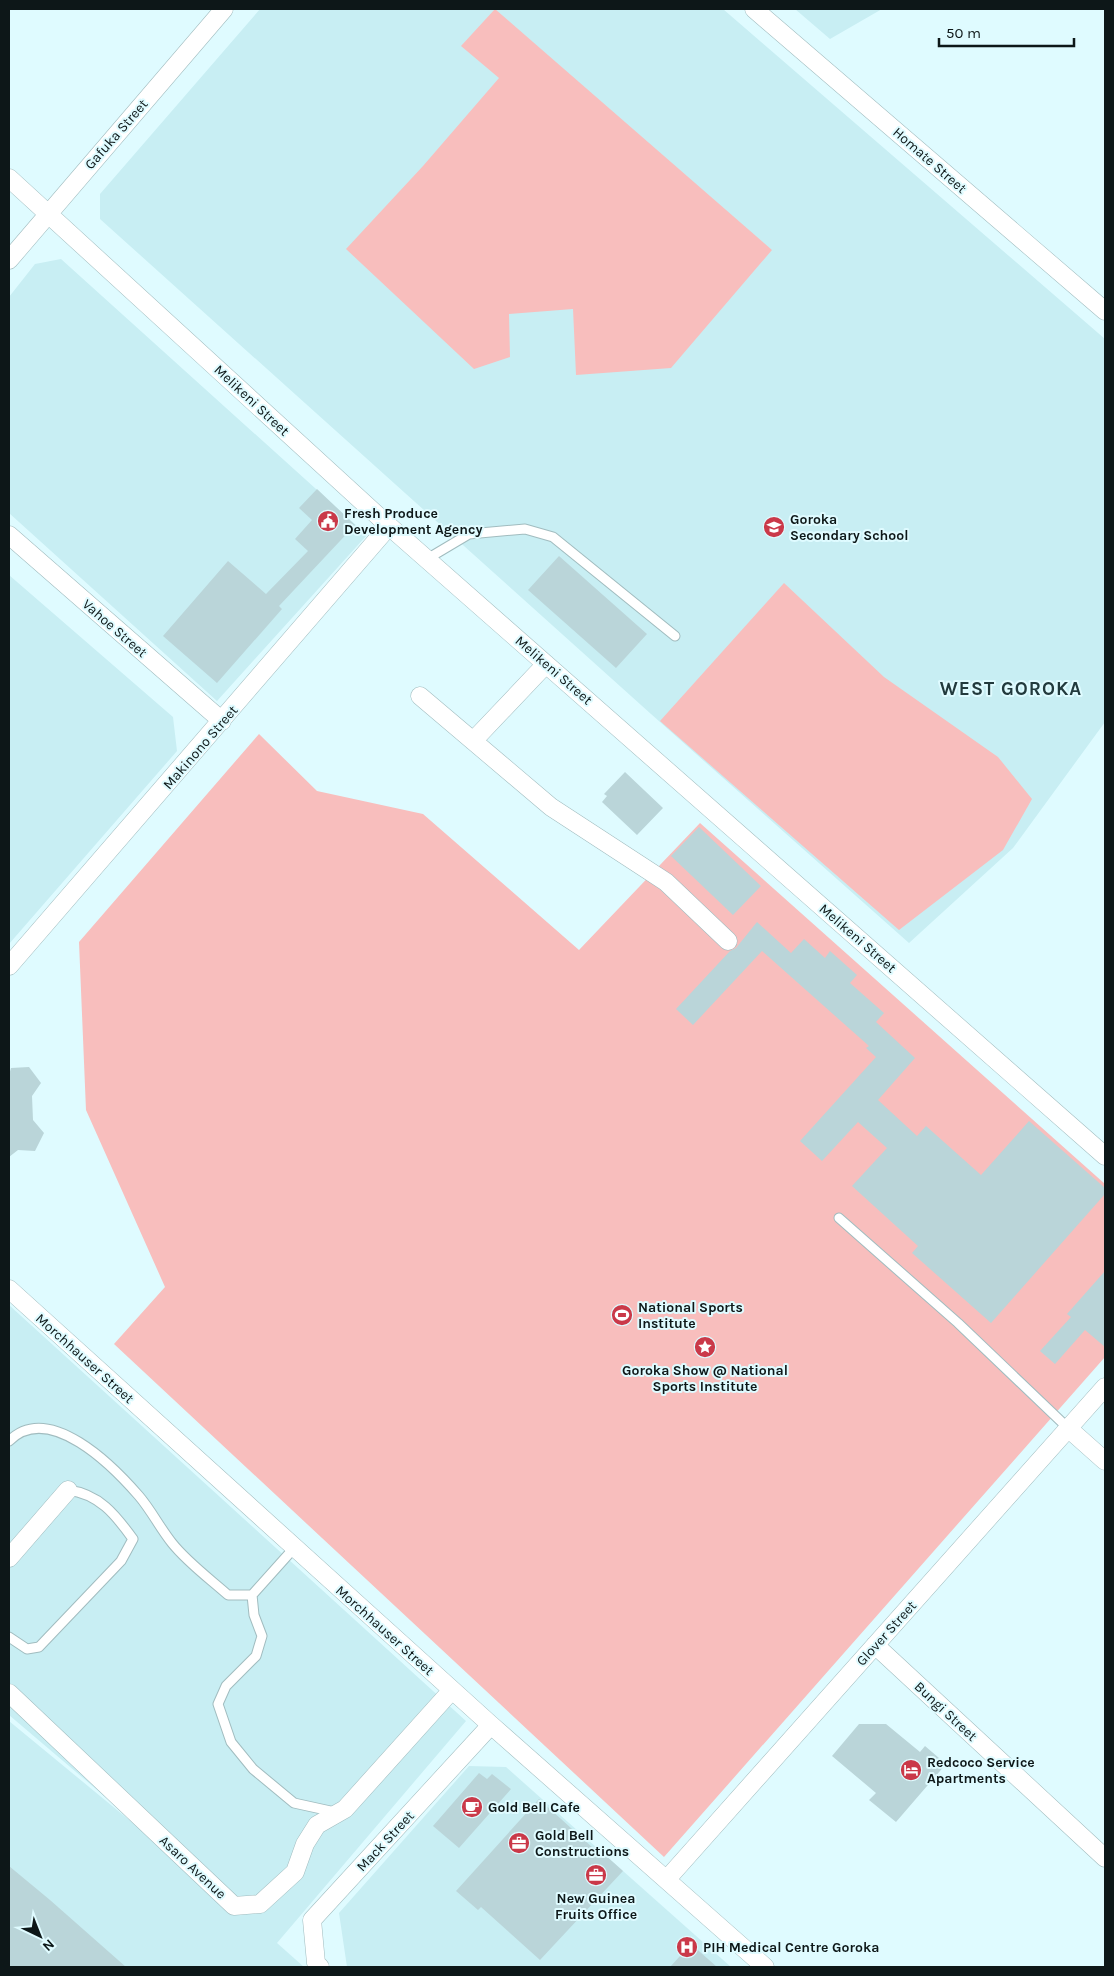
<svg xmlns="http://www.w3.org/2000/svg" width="1114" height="1976" font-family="Karla,sans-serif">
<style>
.built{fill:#c8eef3}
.green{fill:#f8bebd}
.building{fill:#bad5d9}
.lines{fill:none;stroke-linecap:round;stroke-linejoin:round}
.service-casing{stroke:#a1bcbf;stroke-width:11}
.minor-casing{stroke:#a1bcbf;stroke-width:19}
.service{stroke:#fff;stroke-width:9}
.minor{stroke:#fff;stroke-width:18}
.labels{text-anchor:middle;stroke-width:4;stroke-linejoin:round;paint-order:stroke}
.street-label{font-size:14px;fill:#0d1718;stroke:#dffbff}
.poi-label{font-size:14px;font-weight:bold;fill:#0d1718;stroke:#dffbff;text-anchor:start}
.district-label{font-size:19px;font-weight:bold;letter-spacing:1px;fill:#223a3d;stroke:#dffbff}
</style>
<rect width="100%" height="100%" fill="#dffbff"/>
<path class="built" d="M260,9H723L1105,339V722L1013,848L909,943L651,714L100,219V194Z
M795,9H882L830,39Z
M61,259L367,535L217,701L9,513V297L35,264Z
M9,575L173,717L177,751L9,944Z
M9,1305L466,1721L277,1943L304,1967H9V1721L236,1908L9,1715Z
M469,1766L506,1767L731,1967H347L339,1913Z"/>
<path class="green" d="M495,9L772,250L671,368L576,375L573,309L509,314L510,357L474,369L346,249L423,166L499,78L461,46Z
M784,583L884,677L998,757L1032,799L1003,850L899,930L660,721Z
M259,734L317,791L423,814L579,950L700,823L1105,1184V1357L664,1857L114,1344L165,1287L86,1110L79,942Z"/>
<path class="building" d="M317,489L355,525L279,606L282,609L217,683L163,636L228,561L266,594L308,551L295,539L312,520L299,508Z
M559,556L647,634L616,668L528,590Z
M625,772L663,808L637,835L602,802L607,796L604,794Z
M699,827L761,886L733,915L671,856Z
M757,922L791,953L804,939L825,958L830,951L857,975L850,983L884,1013L876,1022L915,1058L878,1100L917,1136L926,1126L981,1175L1029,1121L1105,1188V1194L991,1323L912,1253L918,1246L852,1186L887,1148L858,1122L822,1161L800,1141L876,1057L866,1048L869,1046L762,951L693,1025L676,1009L730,951L736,948Z
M29,1067L41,1083L32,1096L33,1120L44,1133L35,1151L18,1150L9,1157V1075L11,1068Z
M1105,1271V1347L1085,1330L1055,1364L1040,1351L1071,1317L1067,1314Z
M859,1724H886L920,1752L925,1746L946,1764L896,1822L869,1800L876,1793L832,1756Z
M479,1773L487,1779L492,1774L511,1789L459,1848L433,1826Z
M539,1799L593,1848L595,1846L623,1871L540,1960L481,1907L478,1910L456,1891Z
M9,1866L50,1900L126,1967H9Z
M691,1944L717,1967H670Z"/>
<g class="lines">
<g class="service-casing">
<path id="service" d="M427,559L469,534L525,529L553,537L675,636
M839,1218L958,1323L1069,1429
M9,1441C49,1401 113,1466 139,1496C151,1510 160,1528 172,1543C187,1562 210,1579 228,1595H252
M295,1547L252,1595L254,1615L262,1636L256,1656L226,1686L218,1704L231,1742L253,1769L294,1803L335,1812
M9,1637L27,1649L39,1647L121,1561L133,1539C115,1514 99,1494 68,1490"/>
</g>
<g class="minor-casing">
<path id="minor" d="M754,9L1105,311
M9,178L389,526L1105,1156
M9,260L224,9
M9,535L222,721
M420,696L551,807L666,882L728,941
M473,741L546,664
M9,966L389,526
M9,1289L491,1725L765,1967
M1069,1429L1105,1461
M9,1558L68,1490
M875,1645L1105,1858
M9,1693L234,1906L260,1904L295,1872L305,1844L317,1825L345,1809L452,1690
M667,1879L1105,1387
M320,1967L316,1963L312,1920L491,1725"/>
</g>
<use href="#service" class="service"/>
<use href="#minor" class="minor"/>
</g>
<defs>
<g id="civic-disc" transform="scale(1.125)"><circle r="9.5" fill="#ca3949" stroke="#dffbff"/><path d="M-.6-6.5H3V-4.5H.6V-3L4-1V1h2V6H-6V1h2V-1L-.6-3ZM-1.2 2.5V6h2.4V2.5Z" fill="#fff"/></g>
<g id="school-disc" transform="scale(1.125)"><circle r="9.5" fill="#ca3949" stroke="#dffbff"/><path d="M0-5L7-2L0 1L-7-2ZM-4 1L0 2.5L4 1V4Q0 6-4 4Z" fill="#fff"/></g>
<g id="stadium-disc" transform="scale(1.125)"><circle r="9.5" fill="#ca3949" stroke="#dffbff"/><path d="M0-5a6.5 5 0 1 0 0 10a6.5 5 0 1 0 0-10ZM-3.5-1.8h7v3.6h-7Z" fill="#fff"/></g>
<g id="sight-disc" transform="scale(1.125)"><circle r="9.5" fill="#ca3949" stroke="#dffbff"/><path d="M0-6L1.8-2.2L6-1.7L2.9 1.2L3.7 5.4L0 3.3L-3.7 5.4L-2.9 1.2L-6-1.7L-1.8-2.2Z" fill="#fff"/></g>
<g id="hotel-disc" transform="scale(1.125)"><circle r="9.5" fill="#ca3949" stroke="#dffbff"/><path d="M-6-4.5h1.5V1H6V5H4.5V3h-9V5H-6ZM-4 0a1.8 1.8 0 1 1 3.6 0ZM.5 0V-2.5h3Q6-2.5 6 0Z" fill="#fff"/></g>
<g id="cafe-disc" transform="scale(1.125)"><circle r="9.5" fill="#ca3949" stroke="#dffbff"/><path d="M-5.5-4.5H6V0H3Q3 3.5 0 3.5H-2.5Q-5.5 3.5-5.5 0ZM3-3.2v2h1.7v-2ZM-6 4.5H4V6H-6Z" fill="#fff"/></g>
<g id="office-disc" transform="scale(1.125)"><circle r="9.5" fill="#ca3949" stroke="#dffbff"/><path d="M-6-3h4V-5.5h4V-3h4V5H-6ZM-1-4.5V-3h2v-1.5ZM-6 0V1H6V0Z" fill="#fff"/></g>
<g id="hospital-disc" transform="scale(1.125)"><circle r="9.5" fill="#ca3949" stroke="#dffbff"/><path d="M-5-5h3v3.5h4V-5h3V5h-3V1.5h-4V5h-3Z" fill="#fff"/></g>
</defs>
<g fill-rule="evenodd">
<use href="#civic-disc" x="328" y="521"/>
<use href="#school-disc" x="774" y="527"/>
<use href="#stadium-disc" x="622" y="1315"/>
<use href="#sight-disc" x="705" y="1347"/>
<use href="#hotel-disc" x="911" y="1770"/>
<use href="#cafe-disc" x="472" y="1807"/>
<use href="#office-disc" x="519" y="1843"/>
<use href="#office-disc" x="596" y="1875"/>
<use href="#hospital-disc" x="687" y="1947"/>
</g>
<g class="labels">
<g class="street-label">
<text transform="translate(116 134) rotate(-49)" y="5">Gafuka Street</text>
<text transform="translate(930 160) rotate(41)" y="5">Homate Street</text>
<text transform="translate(252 400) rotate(43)" y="5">Melikeni Street</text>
<text transform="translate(115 628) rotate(41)" y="5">Vahoe Street</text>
<text transform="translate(554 670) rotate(41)" y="5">Melikeni Street</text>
<text transform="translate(200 747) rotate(-49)" y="5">Makinono Street</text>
<text transform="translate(858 938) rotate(41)" y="5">Melikeni Street</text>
<text transform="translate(85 1358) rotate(42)" y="5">Morchhauser Street</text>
<text transform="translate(385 1630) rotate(42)" y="5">Morchhauser Street</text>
<text transform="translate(886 1633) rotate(-48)" y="5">Glover Street</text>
<text transform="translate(946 1711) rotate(43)" y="5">Bungi Street</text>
<text transform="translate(385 1841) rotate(-47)" y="5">Mack Street</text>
<text transform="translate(193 1867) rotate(43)" y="5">Asaro Avenue</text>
</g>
<g class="poi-label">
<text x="344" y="518">Fresh Produce<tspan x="344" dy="16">Development Agency</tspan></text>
<text x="790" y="524">Goroka<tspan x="790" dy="16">Secondary School</tspan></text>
<text x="638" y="1312">National Sports<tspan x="638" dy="16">Institute</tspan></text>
<text x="705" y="1375" text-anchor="middle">Goroka Show @ National<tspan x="705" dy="16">Sports Institute</tspan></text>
<text x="927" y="1767">Redcoco Service<tspan x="927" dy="16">Apartments</tspan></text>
<text x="488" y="1812">Gold Bell Cafe</text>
<text x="535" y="1840">Gold Bell<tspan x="535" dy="16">Constructions</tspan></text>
<text x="596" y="1903" text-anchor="middle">New Guinea<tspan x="596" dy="16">Fruits Office</tspan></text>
<text x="703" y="1952">PIH Medical Centre Goroka</text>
</g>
<g class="district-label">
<text x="1011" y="695">WEST GOROKA</text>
</g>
</g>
<rect width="1114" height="1976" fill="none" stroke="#0d1718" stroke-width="20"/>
<g transform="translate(40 1936) rotate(137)" stroke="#dffbff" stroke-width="4" paint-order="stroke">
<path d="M0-4L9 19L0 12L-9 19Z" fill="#0d1718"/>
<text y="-8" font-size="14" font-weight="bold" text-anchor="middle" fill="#0d1718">N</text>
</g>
<path d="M939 38v8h135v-8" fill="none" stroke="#0d1718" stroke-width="2.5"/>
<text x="946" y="38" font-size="15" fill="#0d1718" stroke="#dffbff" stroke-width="4" paint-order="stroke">50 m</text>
</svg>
